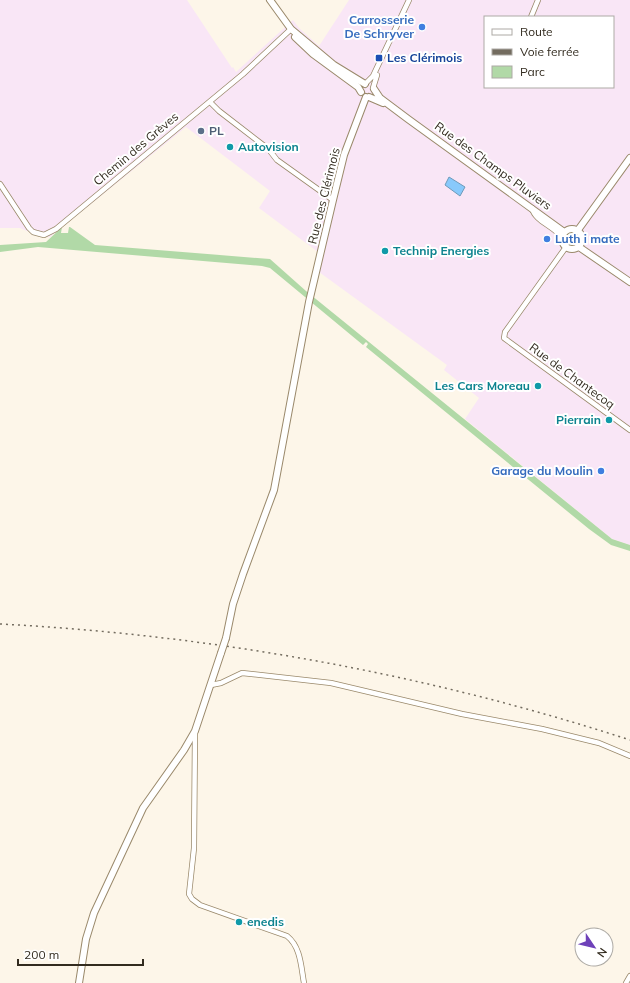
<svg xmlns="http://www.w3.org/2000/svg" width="630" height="983" font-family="Mulish,sans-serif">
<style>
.industrial{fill:#f9e6f6;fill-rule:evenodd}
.green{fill:#b1d9a7}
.water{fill:#88c9fb;stroke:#6e9ab9}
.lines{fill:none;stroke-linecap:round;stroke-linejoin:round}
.minor-casing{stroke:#9a896b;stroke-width:6}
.tertiary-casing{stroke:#9a896b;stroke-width:8}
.minor{stroke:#fff;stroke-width:4.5}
.tertiary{stroke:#fff;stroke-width:6}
.rail{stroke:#736c5f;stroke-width:1.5;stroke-dasharray:2 4;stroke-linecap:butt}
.tertiary-bridge-casing{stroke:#9a896b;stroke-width:8;stroke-linecap:butt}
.tertiary-bridge{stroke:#fff;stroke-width:6}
.shop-dot{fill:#3f7fe0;stroke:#fff;stroke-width:1.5}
.transit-dot{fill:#1a4fb4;stroke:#fff;stroke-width:1.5}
.service-dot{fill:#5c6f8a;stroke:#fff;stroke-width:1.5}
.culture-dot{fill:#0f9aa8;stroke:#fff;stroke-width:1.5}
.labels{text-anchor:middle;stroke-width:4;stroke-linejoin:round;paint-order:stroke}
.shop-label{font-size:12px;font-weight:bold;fill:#366cbe;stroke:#fff;text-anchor:end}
.transit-label{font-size:12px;font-weight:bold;fill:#164399;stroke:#fff;text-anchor:start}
.service-label{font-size:12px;font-weight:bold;fill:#4e5e75;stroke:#fff;text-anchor:start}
.culture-label{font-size:12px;font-weight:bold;fill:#0d838f;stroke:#fff;text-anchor:start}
.street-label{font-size:12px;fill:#322b1f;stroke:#fff}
</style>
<rect width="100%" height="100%" fill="#fdf6e9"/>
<path class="industrial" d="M0,0H187L232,68L233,67L236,72L293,20L299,28L319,46L349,0H630V545L612,539L465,419L479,398L444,370L447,365L319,272L322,255L259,208L270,191L186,127L50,237H41L20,228H0ZM485,17H613V87H485Z"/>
<path class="green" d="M62,227L61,233H68L69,227H70L95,245L270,259L306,291L612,539L630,545V551L611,545L589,529L366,347L368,344L366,342L363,345L270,268L262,266L38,247L0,252V245L46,242Z
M564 239a8 8 0 1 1 16 0a8 8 0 1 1-16 0Z"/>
<path class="water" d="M449,177L465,187L460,196L445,185Z"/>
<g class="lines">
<g class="minor-casing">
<path id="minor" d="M531,17L538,0
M365,84L373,76L409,0
M373,88L377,75
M210,102L219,111L267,148
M270,151L277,160L333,200
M0,184L29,228L33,232L44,235L56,229L243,74L291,29
M532,208C535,222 555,226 562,238
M566,247L505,332L504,338L630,430
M211,685L221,683L242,673L331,683L462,714L542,729L599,743L630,756
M195,732L194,848L189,894L192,899L200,905L287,936C301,947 301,967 304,983
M626,983L630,976"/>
</g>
<g class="tertiary-casing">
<path id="tertiary" d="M270,0L291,29L334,65L365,84
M295,37L313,54L358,87L361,92
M374,89L380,98L408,119L564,232
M369,97L383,103
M562 239a10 10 0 1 1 20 0a10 10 0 1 1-20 0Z
M578,230L630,158
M579,247L630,282
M226,638L233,604L243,574L274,490L309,302L333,200L344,155L366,97
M79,983L86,939L94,913L143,808L184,750L195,731L221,653"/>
</g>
<use href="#minor" class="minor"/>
<use href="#tertiary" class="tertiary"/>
<path class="rail" d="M0,624C213,635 427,674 630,740"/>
<g class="tertiary-bridge-casing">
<path id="tertiary-bridge" d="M221,653L226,638"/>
</g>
<use href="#tertiary-bridge" class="tertiary-bridge"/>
</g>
<g class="shop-dot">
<circle cx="422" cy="27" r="4"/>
<circle cx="547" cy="239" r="4"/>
<circle cx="601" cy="471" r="4"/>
</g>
<rect class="transit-dot" x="375" y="54" width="8" height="8" rx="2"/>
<circle class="service-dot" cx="201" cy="131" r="4"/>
<g class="culture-dot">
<circle cx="230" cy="147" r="4"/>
<circle cx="385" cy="251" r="4"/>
<circle cx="538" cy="386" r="4"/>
<circle cx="609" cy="420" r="4"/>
<circle cx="239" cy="922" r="4"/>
</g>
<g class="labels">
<g class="shop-label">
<text x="414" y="24">Carrosserie<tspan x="414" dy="14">De Schryver</tspan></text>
<text x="555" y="243" text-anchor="start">Luth i mate</text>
<text x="593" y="475">Garage du Moulin</text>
</g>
<g class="transit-label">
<text x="387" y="62">Les Clérimois</text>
</g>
<g class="service-label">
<text x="209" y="135">PL</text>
</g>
<g class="culture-label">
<text x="238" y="151">Autovision</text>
<text x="393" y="255">Technip Energies</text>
<text x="530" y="390" text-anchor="end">Les Cars Moreau</text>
<text x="601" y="424" text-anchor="end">Pierrain</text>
<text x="247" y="926">enedis</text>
</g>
<g class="street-label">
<text transform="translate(136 149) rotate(-40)" y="4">Chemin des Grèves</text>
<text transform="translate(493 166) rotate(36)" y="4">Rue des Champs Pluviers</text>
<text transform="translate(324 196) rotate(-76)" y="4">Rue des Clérimois</text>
<text transform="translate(572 376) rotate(36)" y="4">Rue de Chantecoq</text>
</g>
</g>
<rect x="484" y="16" width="130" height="72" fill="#ffffff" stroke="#adaaa5"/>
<rect x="492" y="29" width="20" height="6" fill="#ffffff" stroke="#adaaa5"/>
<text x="520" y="36" font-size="12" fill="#322b1f">Route</text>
<rect x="492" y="49" width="20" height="6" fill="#736c5f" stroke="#adaaa5"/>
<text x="520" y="56" font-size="12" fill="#322b1f">Voie ferrée</text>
<rect x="492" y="66" width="20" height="12" fill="#b1d9a7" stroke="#adaaa5"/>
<text x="520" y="76" font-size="12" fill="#322b1f">Parc</text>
<g transform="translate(594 947) rotate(125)"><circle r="19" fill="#ffffff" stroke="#adaaa5"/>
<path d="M0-3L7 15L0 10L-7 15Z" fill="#6e41b9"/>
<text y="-6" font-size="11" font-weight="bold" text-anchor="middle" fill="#322b1f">N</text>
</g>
<path d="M18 959v6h125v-6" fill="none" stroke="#322b1f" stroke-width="2"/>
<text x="24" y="959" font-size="12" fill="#322b1f" stroke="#ffffff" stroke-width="3" paint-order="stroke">200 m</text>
</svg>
